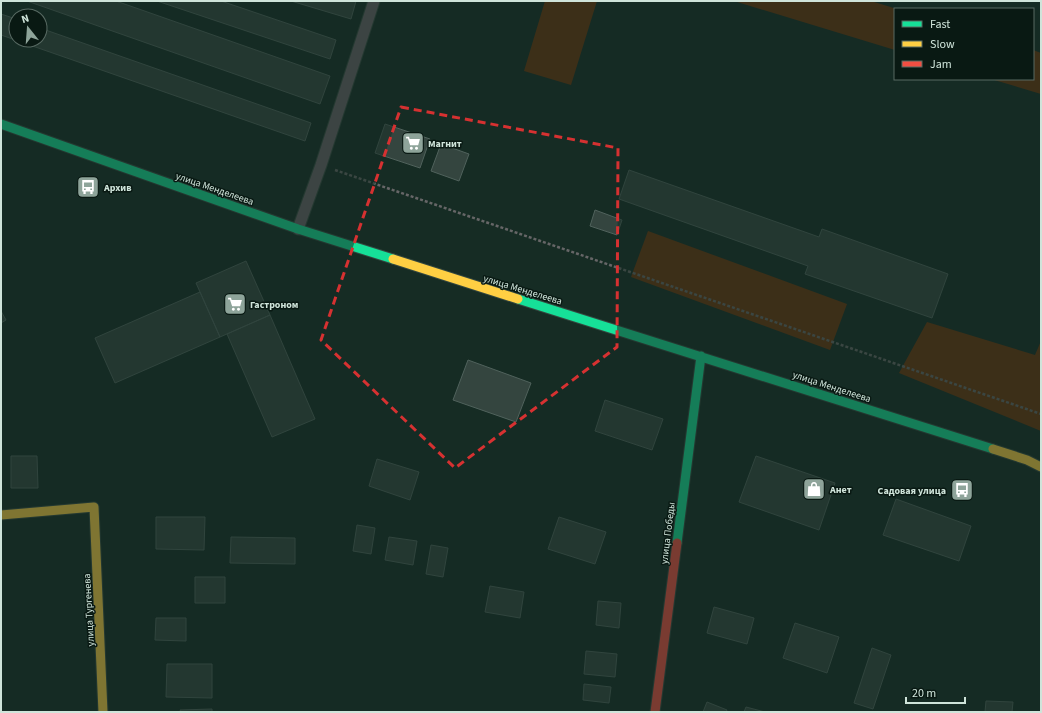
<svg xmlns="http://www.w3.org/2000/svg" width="1042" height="713" font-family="'Source Sans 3',sans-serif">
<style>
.green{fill:#6c330b}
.building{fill:#34453f;stroke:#50625c}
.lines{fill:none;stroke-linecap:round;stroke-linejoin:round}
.lane-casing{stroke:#354840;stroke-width:13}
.fast-casing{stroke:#354840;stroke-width:11}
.slow-casing{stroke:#354840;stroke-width:11}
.jam-casing{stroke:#354840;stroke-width:11}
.path{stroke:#666667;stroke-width:2.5;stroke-dasharray:3 2;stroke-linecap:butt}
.lane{stroke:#6a6368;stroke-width:11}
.fast{stroke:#16e098;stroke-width:9}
.slow{stroke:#ffcf43;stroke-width:9}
.jam{stroke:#f24e42;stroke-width:9}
.marked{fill:none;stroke:#d63131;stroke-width:3;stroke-dasharray:8 5;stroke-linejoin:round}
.labels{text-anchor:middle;stroke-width:3;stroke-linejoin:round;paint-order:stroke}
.poi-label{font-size:10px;font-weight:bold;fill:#cfe4da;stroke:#091913;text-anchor:start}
.street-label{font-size:10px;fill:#cfe4da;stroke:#091913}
</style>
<rect width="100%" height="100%" fill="#162c24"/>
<path class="green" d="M545,1H597L571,85L524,71Z
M734,1H871L897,9H895V50Z
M1033,50L1041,53V94L991,79H1033Z
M648,231L847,304L830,350L631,277Z
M927,322L1035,355L1041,341V431L899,373Z"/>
<path class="building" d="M27,1H116L330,76L320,104Z
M157,1H221L336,40L330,59Z
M291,1H356L351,19Z
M1,14L16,19V40H40V28L311,123L305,141L1,35Z
M385,124L430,139L420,168L375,153Z
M441,144L469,154L459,181L431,171Z
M629,170L819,237L822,229L948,274L932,318L805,274L808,266L619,199Z
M595,210L622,220L617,235L590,226Z
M246,261L270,315L220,337L196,283Z
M200,292L220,337L115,383L95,338Z
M1,311L6,320L1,323Z
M270,315L315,419L272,437L227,334Z
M468,360L531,383L516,422L453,400Z
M605,400L663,419L652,450L595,431Z
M11,456H37L38,488H11Z
M756,456L835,483L819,530L739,502Z
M377,459L419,472L410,500L369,486Z
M896,499L971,526L959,561L883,535Z
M156,517H205L204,550L156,549Z
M559,517L606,532L595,564L548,549Z
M357,525L375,528L371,554L353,551Z
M231,537L295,538V564L230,563Z
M389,537L417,541L413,565L385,560Z
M431,545L448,548L443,577L426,574Z
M195,577H225V603H195Z
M490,586L524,592L520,618L485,612Z
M598,601L621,603L619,628L596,625Z
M714,607L754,618L747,644L707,633Z
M156,618H186V641L155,640Z
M795,623L839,637L827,673L783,658Z
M872,648L891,655L873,709L854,703Z
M586,651L617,654L615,677L584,674Z
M167,664H212V698L166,697Z
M584,684L611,687L609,703L583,700Z
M986,701L1013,702L1012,712H985Z
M707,702L727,710L726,712H703Z
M746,707L765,712H744Z
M212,709V712H181L180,710Z"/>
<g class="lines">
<g class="lane-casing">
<path id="lane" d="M298,229L321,165L374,1"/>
</g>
<g class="fast-casing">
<path id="fast" d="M1,124L298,229L393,259
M518,299L993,449
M677,543L701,356"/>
</g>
<g class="slow-casing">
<path id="slow" d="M393,259L518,299
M993,449L1027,460L1041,467
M1,515L94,507L103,712"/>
</g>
<g class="jam-casing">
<path id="jam" d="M655,712L677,543"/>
</g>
<path class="path" d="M335,170L1041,414"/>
<use href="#lane" class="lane"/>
<use href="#fast" class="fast"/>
<use href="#slow" class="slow"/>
<use href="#jam" class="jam"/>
</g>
<path d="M0 0H1042V713H0ZM401,107L618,148L617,347L455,468L321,340Z" fill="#162c24" fill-opacity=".55" fill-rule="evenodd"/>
<path class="marked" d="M401,107L618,148L617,347L455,468L321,340Z"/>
<defs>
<g id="supermarket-square" transform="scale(1.15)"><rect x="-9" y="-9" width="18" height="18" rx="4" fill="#8ea49a" stroke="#091913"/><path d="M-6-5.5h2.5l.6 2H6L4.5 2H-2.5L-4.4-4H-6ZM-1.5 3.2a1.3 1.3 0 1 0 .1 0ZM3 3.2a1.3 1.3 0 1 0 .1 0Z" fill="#fff"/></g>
<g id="bus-square" transform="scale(1.15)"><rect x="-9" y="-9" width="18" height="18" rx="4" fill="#8ea49a" stroke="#091913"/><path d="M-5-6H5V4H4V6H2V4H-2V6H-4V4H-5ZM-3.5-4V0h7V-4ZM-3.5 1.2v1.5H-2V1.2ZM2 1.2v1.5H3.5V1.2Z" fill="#fff"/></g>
<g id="shop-square" transform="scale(1.15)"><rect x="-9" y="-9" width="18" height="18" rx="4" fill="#8ea49a" stroke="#091913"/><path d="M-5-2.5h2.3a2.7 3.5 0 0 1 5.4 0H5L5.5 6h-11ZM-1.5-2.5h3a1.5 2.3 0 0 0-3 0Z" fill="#fff"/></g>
</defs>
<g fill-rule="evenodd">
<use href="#supermarket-square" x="413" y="143"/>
<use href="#bus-square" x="88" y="187"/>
<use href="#supermarket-square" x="235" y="304"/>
<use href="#shop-square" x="814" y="489"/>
<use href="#bus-square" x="962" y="490"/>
</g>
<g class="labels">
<g class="poi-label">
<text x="428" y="147">Магнит</text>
<text x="104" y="191">Архив</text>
<text x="250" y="308">Гастроном</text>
<text x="830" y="493">Анет</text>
<text x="946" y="494" text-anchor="end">Садовая улица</text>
</g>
<g class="street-label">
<text transform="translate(215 188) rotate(19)" y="4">улица Менделеева</text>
<text transform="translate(523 289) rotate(17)" y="4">улица Менделеева</text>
<text transform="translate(832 386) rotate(18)" y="4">улица Менделеева</text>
<text transform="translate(667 533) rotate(-83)" y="4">улица Победы</text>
<text transform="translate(88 610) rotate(-93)" y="4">улица Тургенева</text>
</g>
</g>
<rect width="1042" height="713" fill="none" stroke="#cfe4da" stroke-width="4"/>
<rect x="894" y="8" width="140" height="72" fill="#091913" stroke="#586a63"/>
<rect x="902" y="21" width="20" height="6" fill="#16e098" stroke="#586a63"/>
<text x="930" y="28" font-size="12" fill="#cfe4da">Fast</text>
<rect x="902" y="41" width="20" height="6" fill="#ffcf43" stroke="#586a63"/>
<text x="930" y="48" font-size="12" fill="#cfe4da">Slow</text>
<rect x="902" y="61" width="20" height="6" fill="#f24e42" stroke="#586a63"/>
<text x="930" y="68" font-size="12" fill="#cfe4da">Jam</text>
<g transform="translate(28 28) rotate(343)"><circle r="19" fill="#091913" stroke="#586a63"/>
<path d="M0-3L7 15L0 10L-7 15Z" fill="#8ea49a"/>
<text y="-6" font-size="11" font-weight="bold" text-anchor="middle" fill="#cfe4da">N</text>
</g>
<path d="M906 697v6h59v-6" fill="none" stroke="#cfe4da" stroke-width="2"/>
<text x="912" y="697" font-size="12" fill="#cfe4da" stroke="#091913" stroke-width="3" paint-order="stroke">20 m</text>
</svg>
